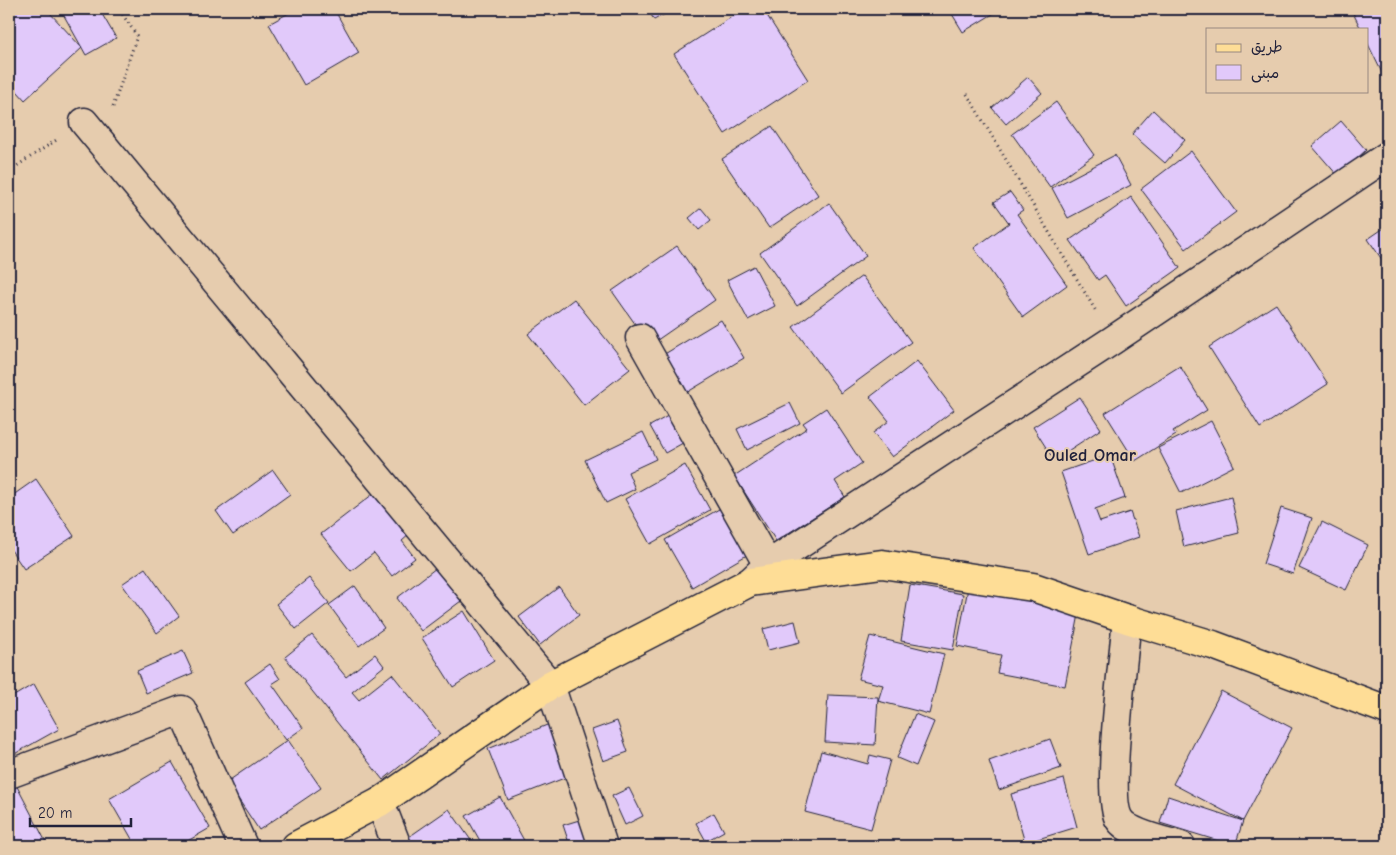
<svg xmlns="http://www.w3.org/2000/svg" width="1396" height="855" font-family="'Comic Neue','Playpen Sans Arabic',sans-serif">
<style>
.building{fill:#e1c9fa;stroke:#22223b}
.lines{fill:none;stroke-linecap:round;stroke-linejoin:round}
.minor-casing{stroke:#22223b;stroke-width:31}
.major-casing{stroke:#22223b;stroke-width:31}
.path{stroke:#22223b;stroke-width:3;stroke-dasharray:1 4;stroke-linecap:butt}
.minor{stroke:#e6ccae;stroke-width:28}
.major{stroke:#fedd96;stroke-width:28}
.labels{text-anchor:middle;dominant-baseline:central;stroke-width:4;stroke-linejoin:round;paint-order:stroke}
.quarter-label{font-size:18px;font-weight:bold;fill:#22223b;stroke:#e6ccae}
</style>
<rect width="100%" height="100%" fill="#e6ccae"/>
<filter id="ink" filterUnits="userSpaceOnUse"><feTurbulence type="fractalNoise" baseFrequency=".02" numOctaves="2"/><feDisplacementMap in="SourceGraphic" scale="10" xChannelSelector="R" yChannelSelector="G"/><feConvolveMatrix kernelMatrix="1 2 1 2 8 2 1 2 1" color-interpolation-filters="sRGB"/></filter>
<g filter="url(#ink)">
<g class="building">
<polygon points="15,9 54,9 50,13 82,48 25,100 9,82 9,14"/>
<polygon points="68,9 99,9 116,38 86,55 62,12"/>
<polygon points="296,9 334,9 359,53 304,85 269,24"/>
<polygon points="648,9 674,9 654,20"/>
<polygon points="744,9 763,9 808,80 725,134 674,54"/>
<polygon points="949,9 1001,9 963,32"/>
<polygon points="1351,9 1387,9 1387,83 1367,42 1367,29 1361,29"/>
<polygon points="1028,77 1042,93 1006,124 992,108"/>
<polygon points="1056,102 1094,155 1050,187 1012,134"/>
<polygon points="1153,110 1185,140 1165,163 1132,134"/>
<polygon points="1341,121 1366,150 1338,176 1312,146"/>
<polygon points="772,126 818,195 769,228 722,159"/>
<polygon points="1191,151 1236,212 1186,249 1141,189"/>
<polygon points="1115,155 1131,185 1068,218 1052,188"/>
<polygon points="1010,192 1023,210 1017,214 1067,285 1023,317 974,248 1009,223 994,202"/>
<polygon points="1131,197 1180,268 1126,306 1105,275 1098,280 1070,240"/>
<polygon points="829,203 866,256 797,306 760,253"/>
<polygon points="701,208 711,220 699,230 689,218"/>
<polygon points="1387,226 1387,267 1368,239"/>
<polygon points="677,246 715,300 650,345 612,291"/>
<polygon points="754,266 775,306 748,320 727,280"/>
<polygon points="862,276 911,342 841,393 793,327"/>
<polygon points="574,299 630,369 584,405 528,334"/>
<polygon points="1276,304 1328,384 1260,428 1209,347"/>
<polygon points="721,320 744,358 681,396 658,358"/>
<polygon points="917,361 954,410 892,457 873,433 889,421 870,397"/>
<polygon points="1180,366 1207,410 1173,431 1176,435 1135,461 1105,413"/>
<polygon points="1080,397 1101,429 1054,460 1033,427"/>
<polygon points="790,403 800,423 747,450 737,429"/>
<polygon points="826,408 862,463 835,481 845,497 776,541 734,476 807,428 803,423"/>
<polygon points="675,412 690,439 665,453 650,426"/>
<polygon points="1211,421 1234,466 1181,493 1158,448"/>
<polygon points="643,432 656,459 628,472 635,489 606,503 585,460"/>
<polygon points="1110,455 1125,498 1095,509 1100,522 1130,512 1139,537 1089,554 1061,472"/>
<polygon points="685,465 710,510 650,544 625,499"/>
<polygon points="273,470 290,494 233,535 216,511"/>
<polygon points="36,479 74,536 24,569 9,547 9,498"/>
<polygon points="377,491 410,534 402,541 415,558 392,576 374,553 351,571 321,534"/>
<polygon points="1231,497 1239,533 1184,547 1176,511"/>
<polygon points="726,505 752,552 692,587 665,540"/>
<polygon points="1281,508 1312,518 1293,574 1263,564"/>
<polygon points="1322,522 1368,545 1346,590 1299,568"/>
<polygon points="145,568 179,616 157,633 122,584"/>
<polygon points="436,568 461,601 421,631 397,598"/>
<polygon points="309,578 329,603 296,629 276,604"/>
<polygon points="910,585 963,594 953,650 901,641"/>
<polygon points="355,586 384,628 359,646 329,605"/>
<polygon points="559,587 579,615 540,645 519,617"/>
<polygon points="968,588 1080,609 1065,686 997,673 1001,655 957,646"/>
<polygon points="464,611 494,660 453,687 422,638"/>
<polygon points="795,621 800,642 768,650 763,629"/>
<polygon points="312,635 346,677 375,654 384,666 352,692 359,700 392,674 440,734 383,780 285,657"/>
<polygon points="870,636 944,654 929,714 878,701 883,685 858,679"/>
<polygon points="183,651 193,673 146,693 137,671"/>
<polygon points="270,664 280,679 272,684 303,728 286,740 245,682"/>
<polygon points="34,684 59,729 9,757 9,699"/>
<polygon points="1221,691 1292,728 1243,821 1173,784"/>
<polygon points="828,695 878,697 875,745 825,742"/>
<polygon points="915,714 934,722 916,766 897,758"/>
<polygon points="617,721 628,752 603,761 592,730"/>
<polygon points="552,723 572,775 508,800 488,749"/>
<polygon points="1050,739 1061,768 999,790 989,761"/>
<polygon points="288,740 321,788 259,830 227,782"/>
<polygon points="821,751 868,764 870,755 890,760 871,829 805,812"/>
<polygon points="172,762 210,828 179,846 136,846 109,799"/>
<polygon points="11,775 48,846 9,846 9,777"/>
<polygon points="1064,779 1077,827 1025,843 1011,794"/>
<polygon points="629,788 643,816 625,825 612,796"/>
<polygon points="1168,796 1243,821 1235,846 1160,823"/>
<polygon points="500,797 527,846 483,846 466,816"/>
<polygon points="449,809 475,846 407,846 403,841"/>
<polygon points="714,813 724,831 706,841 696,823"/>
<polygon points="589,817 598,846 570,846 563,825"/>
</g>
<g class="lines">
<g class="minor-casing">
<g id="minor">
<polyline points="84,122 550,685 603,846"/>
<polyline points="640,338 768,565"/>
<polyline points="750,582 768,565 1113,340 1387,156"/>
<path d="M 1127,619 C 1124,654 1105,796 1119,819 C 1128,834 1165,841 1181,846"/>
<polyline points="9,774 182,710 243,846"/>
<polyline points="380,802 397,846"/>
</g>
</g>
<g class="major-casing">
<polyline id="major" points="296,846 380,802 550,685 750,582 882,564 1033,587 1127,619 1213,645 1387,710"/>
</g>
<g class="path">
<polyline points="967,94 1097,313"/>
<polyline points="113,107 137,36 119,9"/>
<polyline points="9,171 58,139"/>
</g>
<use href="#minor" class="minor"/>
<use href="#major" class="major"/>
</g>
</g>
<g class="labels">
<g class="quarter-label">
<text x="1090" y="455">Ouled Omar</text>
</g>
</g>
<rect width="1396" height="855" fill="none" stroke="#e6ccae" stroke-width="30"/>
<rect x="15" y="15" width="1366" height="825" fill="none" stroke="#22223b" stroke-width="2" filter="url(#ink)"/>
<rect x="1206" y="28" width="162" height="65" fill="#e6ccae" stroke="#988880"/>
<rect x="1216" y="44" width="25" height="8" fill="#fedd96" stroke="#988880"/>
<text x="1251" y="52" font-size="15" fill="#22223b">طريق</text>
<rect x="1216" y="65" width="25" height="15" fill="#e1c9fa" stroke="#988880"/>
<text x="1251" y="78" font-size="15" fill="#22223b">مبنى</text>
<path d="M30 818v8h101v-8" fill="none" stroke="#22223b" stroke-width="2.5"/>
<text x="38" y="818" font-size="15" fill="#22223b" stroke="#e6ccae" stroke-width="4" paint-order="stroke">20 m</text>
</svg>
